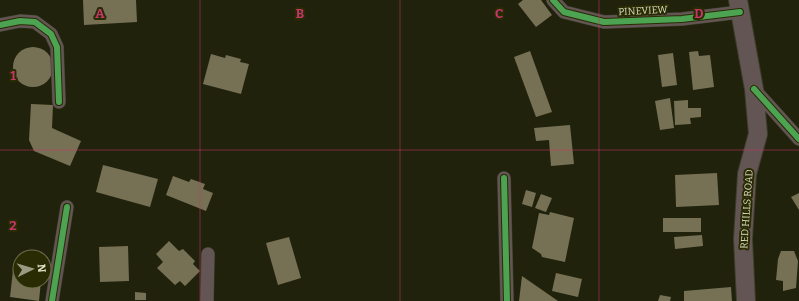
<svg xmlns="http://www.w3.org/2000/svg" width="799" height="301" font-family="Bitter,serif">
<style>
.building{fill:#767155}
.lines{fill:none;stroke-linecap:round;stroke-linejoin:round}
.street-casing{stroke:#3d3e2b;stroke-width:14}
.secondary-casing{stroke:#3d3e2b;stroke-width:20}
.street{stroke:#625554;stroke-width:13}
.secondary{stroke:#635553;stroke-width:18}
.cycleway-casing{stroke:#292b03;stroke-width:8}
.cycleway{stroke:#4ca352;stroke-width:6}
.grid{fill:none;stroke:#c6366a;stroke-width:1;stroke-opacity:0.55}
.labels{text-anchor:middle;dominant-baseline:central;stroke-width:4;stroke-linejoin:round;paint-order:stroke}
.street-label{font-size:10px;fill:#daddc2;stroke:#292b03}
.grid-label{font-size:13px;text-anchor:middle;font-weight:bold;fill:#c6366a;stroke:#292b03;stroke-width:4;stroke-linejoin:round;paint-order:stroke}
</style>
<rect width="100%" height="100%" fill="#21220c"/>
<g class="building">
<polygon points="83,0 136,0 137,22 84,25"/>
<polygon points="523,0 541,0 552,15 536,27 518,4"/>
<circle cx="33" cy="67" r="20"/>
<polygon points="530,51 552,112 536,117 514,57"/>
<polygon points="698,51 699,56 710,55 714,87 693,90 689,52"/>
<polygon points="673,53 677,85 662,87 658,55"/>
<polygon points="211,54 225,58 226,55 241,59 240,62 249,64 241,94 203,84"/>
<polygon points="670,98 674,128 660,130 655,101"/>
<polygon points="688,100 688,108 701,108 701,117 690,118 691,124 675,125 674,101"/>
<polygon points="31,104 53,105 52,128 81,141 70,166 34,151 29,140"/>
<polygon points="570,125 574,164 551,166 549,140 536,141 534,128"/>
<polygon points="103,165 158,179 150,207 96,192"/>
<polygon points="717,173 719,205 676,207 675,175"/>
<polygon points="173,176 189,182 191,179 205,184 203,189 213,193 206,211 166,195"/>
<polygon points="526,190 536,193 532,207 522,204"/>
<polygon points="799,193 799,210 791,197"/>
<polygon points="541,194 552,198 546,212 535,208"/>
<polygon points="550,212 574,218 565,262 542,257 541,254 532,248 539,213 549,215"/>
<rect x="663" y="218" width="38" height="14"/>
<polygon points="702,235 703,246 675,249 674,237"/>
<polygon points="289,237 301,278 278,285 266,243"/>
<polygon points="169,241 179,251 183,249 195,261 193,264 200,271 185,286 180,281 175,285 157,268 163,262 156,254"/>
<polygon points="128,246 129,281 100,282 99,247"/>
<polygon points="781,251 794,251 798,261 796,288 783,291 783,281 776,280 778,259"/>
<polygon points="13,270 20,271 20,281 41,281 39,301 10,297"/>
<polygon points="556,273 582,279 578,297 552,291"/>
<polygon points="522,276 558,301 519,301"/>
<polygon points="731,287 732,301 684,301 684,291"/>
<polygon points="135,292 146,293 146,300 135,300"/>
<polygon points="660,295 671,297 670,301 658,301"/>
</g>
<g class="lines">
<g class="street-casing">
<g id="street">
<polyline points="553,0 564,12 604,22 682,19 740,12"/>
<polyline points="0,25 20,21 35,22 51,34 57,47 59,102"/>
<polyline points="754,89 799,139"/>
<polyline points="504,178 507,301"/>
<polyline points="52,301 67,207"/>
<polyline points="207,301 208,254"/>
</g>
</g>
<g class="secondary-casing">
<polyline id="secondary" points="738,0 754,89 758,134 747,174 743,239 746,301"/>
</g>
<use href="#street" class="street"/>
<use href="#secondary" class="secondary"/>
<g class="cycleway-casing">
<g id="cycleway">
<polyline points="553,0 564,12 604,22 682,19 740,12"/>
<polyline points="0,25 20,21 35,22 51,34 57,47 59,102"/>
<polyline points="754,89 799,139"/>
<polyline points="504,178 507,301"/>
<polyline points="52,301 67,207"/>
</g>
</g>
<use href="#cycleway" class="cycleway"/>
</g>
<path class="grid" d="M 200,0 L 200,301M 400,0 L 400,301M 599,0 L 599,301M 0,150 L 799,150"/>
<g class="labels">
<g class="street-label">
<text transform="translate(643 11) rotate(-3)">PINEVIEW</text>
<text transform="translate(747 209) rotate(-86)">RED HILLS ROAD</text>
</g>
</g>
<g class="grid-label">
<text x="100" y="18">A</text>
<text x="300" y="18">B</text>
<text x="499" y="18">C</text>
<text x="699" y="18">D</text>
<text x="13" y="80">1</text>
<text x="13" y="230">2</text>
</g>
<g transform="translate(32 269) rotate(85)"><circle r="19" fill="#292b03" stroke="#70724f"/>
<path d="M0-3L7 15L0 10L-7 15Z" fill="#999c82"/>
<text y="-6" font-size="11" font-weight="bold" text-anchor="middle" fill="#daddc2">N</text>
</g>
</svg>
